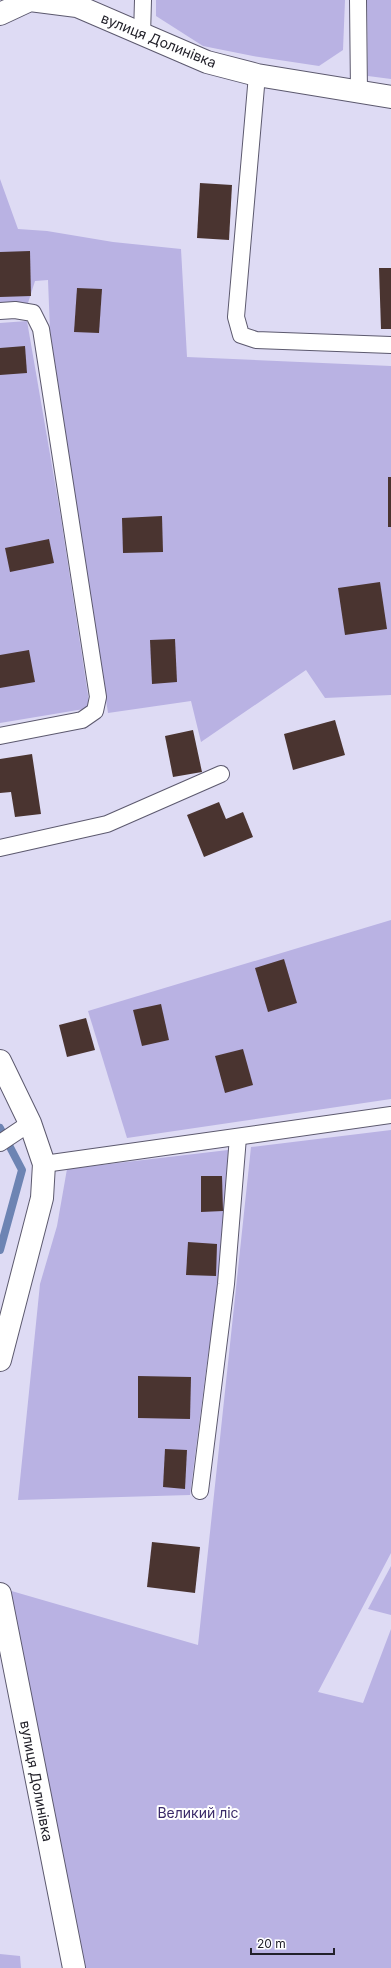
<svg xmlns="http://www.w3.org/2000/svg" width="391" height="1968" font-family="Inter,sans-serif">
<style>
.green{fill:#b9b2e3}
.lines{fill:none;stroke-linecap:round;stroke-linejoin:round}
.stream{stroke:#6d84b3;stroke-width:8}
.building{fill:#4a3430}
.lane-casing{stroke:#5c596e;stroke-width:18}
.street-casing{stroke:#5c596e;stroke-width:24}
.secondary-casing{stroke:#5c596e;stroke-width:24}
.lane{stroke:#fff;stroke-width:16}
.street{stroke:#fff;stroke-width:22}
.secondary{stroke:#fff;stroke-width:22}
.labels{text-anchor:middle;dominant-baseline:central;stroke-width:4;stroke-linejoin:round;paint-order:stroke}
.street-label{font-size:14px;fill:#22212a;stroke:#fff}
.park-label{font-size:14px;fill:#3a2a69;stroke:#fff}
</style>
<rect width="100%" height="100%" fill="#dedbf4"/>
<g class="green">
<polygon points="156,0 345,0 343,50 319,66 253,56 203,46 156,16"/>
<polygon points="367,0 391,0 391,79 368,76"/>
<polygon points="0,179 18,229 47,231 113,242 181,249 187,357 391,366 391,695 325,698 306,670 201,742 191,701 108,713 50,331 48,280 35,281 28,303 0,305"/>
<polygon points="27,321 60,512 90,708 0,723 0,323"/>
<polygon points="391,920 391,1099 127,1138 88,1011"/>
<polygon points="391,1130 391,1553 318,1692 363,1703 391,1629 391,1968 63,1968 8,1590 198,1645 251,1147"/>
<polygon points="228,1150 226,1212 220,1282 208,1355 190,1495 18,1500 40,1284 57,1226 67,1169"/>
<polygon points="391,1566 391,1615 368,1609"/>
<polygon points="0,1954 20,1956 21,1968 0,1968"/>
</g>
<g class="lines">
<polyline class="stream" points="0,1128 22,1170 0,1250"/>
</g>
<g class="building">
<polygon points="200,183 232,185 229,240 197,238"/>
<polygon points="30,251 31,296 0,297 0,252"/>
<polygon points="379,268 391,268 391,329 381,329"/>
<polygon points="77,288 102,289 99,333 74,332"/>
<polygon points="25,346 27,373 0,375 0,348"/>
<rect x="388" y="477" width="3" height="50"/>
<polygon points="162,516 163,552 123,553 122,518"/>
<polygon points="49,539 54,563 10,572 5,548"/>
<polygon points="380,582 387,629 345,635 338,588"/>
<polygon points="175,639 177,682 152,684 150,640"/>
<polygon points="29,650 35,682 0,688 0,655"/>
<polygon points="335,720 345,755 293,770 284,734"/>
<polygon points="193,730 202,772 173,777 165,736"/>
<polygon points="32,754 41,814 15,817 11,792 0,793 0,759"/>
<polygon points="219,802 226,819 243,812 253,837 204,857 187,815"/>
<polygon points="284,959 297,1003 268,1012 255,968"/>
<polygon points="161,1004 169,1040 142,1046 133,1010"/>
<polygon points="86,1018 95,1050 67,1057 59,1025"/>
<polygon points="243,1049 253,1085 225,1093 215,1056"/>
<polygon points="201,1176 222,1176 223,1211 201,1212"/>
<polygon points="188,1242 217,1244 216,1276 186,1275"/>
<polygon points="138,1376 191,1377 190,1419 138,1418"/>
<polygon points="165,1449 187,1450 185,1489 163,1487"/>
<polygon points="152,1542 200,1547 195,1593 147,1587"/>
</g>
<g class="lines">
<g class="lane-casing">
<g id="lane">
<polyline points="358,0 359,92"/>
<polyline points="142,35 143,0"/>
<polyline points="257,75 236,317 241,335 256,340 391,345"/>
<polyline points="0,311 15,310 33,313 41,329 98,697 95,711 82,720 0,736"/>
<polyline points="0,848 107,824 221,774"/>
<polyline points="0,1143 30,1123"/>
<polyline points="44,1164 391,1115"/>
<polyline points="200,1491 226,1284 238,1137"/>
</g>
</g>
<g class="street-casing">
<g id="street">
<polyline points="0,14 30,0 77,6 207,62 257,75 391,97"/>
<polyline points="0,1594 74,1968"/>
</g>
</g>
<g class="secondary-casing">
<polyline id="secondary" points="0,1061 30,1123 44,1164 42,1198 0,1360"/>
</g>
<use href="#lane" class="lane"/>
<use href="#street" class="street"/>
<use href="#secondary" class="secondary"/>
</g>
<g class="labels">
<g class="street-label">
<text transform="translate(159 40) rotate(22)">вулиця Долинівка</text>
<text transform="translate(37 1781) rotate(79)">вулиця Долинівка</text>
</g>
<g class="park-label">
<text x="198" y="1812">Великий ліс</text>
</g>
</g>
<path d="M251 1948v6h83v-6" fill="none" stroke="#22212a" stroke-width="2"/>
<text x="257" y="1948" font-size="12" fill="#22212a" stroke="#ffffff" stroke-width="3" paint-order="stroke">20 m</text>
</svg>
